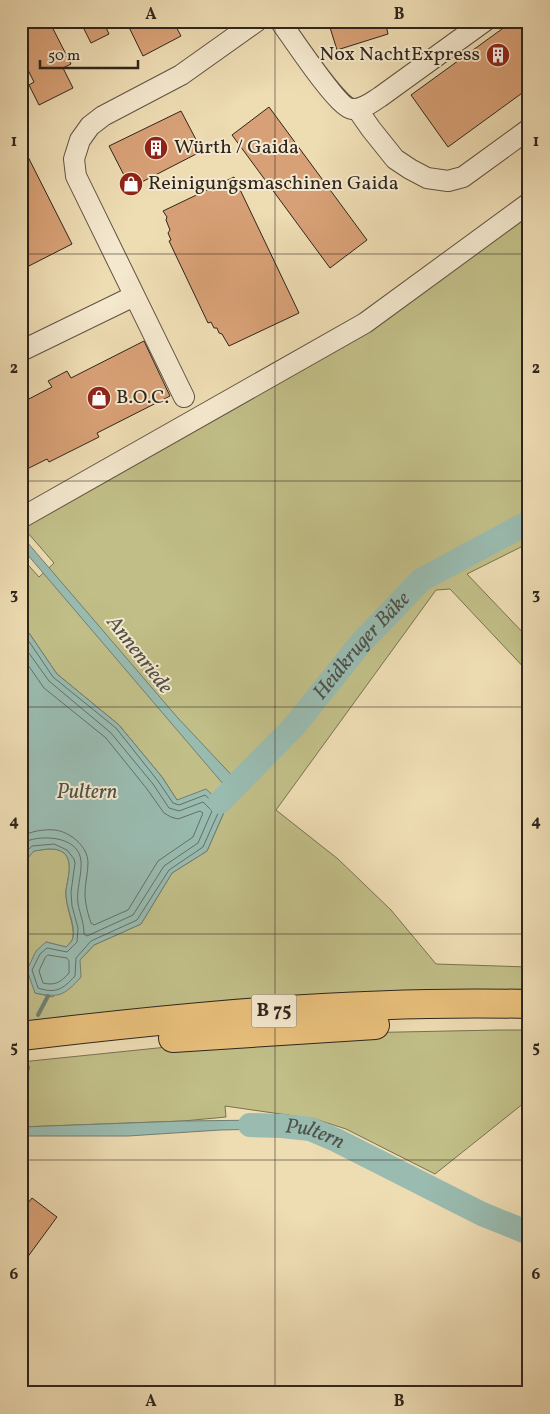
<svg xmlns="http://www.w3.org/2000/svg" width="550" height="1414" font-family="Vollkorn,serif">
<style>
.green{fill:#c1be87;stroke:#787252}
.water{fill:#99bbb0;stroke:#6f7f75}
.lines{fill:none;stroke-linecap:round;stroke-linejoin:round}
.shore{stroke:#647066;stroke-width:1}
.stream{stroke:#6f7f75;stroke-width:4}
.river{stroke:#99bbb0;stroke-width:24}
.building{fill:#d8a076;stroke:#2f251d}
.minor-casing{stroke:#5f5342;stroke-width:22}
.highway-casing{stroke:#2f251d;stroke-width:30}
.minor{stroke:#f4e8ce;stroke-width:20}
.highway{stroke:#e7be7a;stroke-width:28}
.grid{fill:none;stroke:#2f251d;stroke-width:1;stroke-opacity:0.55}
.labels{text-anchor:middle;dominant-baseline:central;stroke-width:4;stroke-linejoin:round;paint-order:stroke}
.shield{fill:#f4e8ce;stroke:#6a6052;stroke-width:1}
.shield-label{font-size:19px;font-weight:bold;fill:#2f251d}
.poi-label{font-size:20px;fill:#2f251d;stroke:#f4e8ce;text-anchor:start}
.water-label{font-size:21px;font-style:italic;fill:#4f5249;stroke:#f4e8ce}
.neatline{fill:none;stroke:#2f251d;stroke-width:2}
.grid-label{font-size:16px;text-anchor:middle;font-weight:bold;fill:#2f251d}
</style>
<rect width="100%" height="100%" fill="#eedcb3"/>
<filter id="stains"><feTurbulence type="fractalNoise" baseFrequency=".004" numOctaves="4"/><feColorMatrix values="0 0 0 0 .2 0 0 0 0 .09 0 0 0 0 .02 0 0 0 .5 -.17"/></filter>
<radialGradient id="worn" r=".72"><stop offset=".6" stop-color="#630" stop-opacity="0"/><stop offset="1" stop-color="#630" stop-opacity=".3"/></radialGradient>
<g class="green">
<path d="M 529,205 L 529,520 L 441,567 L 444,571 L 529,524 L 529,543 L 467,574 L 529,639 L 529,673 L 450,589 L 436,590 L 276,810 L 338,859 L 391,910 L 436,964 L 529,967 L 529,993 L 21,1025 L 21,857 L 26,860 L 33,851 C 43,850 55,846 64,853 C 74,862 67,880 66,891 C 65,907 75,924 73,938 C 72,941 69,944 66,947 L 46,942 L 35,993 L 53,997 L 80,960 L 94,945 L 141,924 L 172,873 L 207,851 L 225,810 L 177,800 L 162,777 L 119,725 L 57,674 L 29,633 L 21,629 L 21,557 L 39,577 L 54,563 L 21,525 L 355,331 Z"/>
<polygon points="499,1030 529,1030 529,1099 435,1174 346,1129 315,1119 225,1106 226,1117 183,1121 21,1127 21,1062 177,1046 350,1033"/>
</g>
<g class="water">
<polygon points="21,535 177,717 239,783 230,792 21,547"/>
<path d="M 21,629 L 29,633 L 57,674 L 119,725 L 162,777 L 177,800 L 206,789 L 220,802 L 225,810 L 207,851 L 172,873 L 141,924 L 94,945 L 80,960 L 81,977 C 64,996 59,998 35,993 L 27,970 L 36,951 L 46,942 L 66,947 C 69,944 72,942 73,938 C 76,924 65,907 66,891 C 67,880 74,862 64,853 C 55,846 43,850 34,851 L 26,860 L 21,857 Z"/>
<polygon points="265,1120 282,1126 267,1129 220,1130 128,1136 21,1136 21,1127 183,1121"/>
</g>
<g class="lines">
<g class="shore">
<path d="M 21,635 L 26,637 L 53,677 L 116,728 L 158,781 L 173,803 L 179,805 L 205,795 L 216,805 L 219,811 L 203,847 L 169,870 L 137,920 L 91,941 L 76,958 L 75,976 C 63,989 56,994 38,988 L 32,970 L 40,954 L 47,948 L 67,952 L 77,942 L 78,928 L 72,906 L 71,892 L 75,863 L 74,859 L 67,850 L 54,844 L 32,846 L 25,853 L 21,853"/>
<path d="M 21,642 L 49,681 L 111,733 L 153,784 L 169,808 L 179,811 L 203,802 L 212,811 L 198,843 L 164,866 L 133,915 L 87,936 L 84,934 C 84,923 80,914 78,904 C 76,889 82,876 81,861 C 79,838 48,835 30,840 C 27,841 24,845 21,847"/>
<path d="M 21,655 L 44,688 L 106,738 L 147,789 L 164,813 L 171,817 L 178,819 L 200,811 L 203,813 L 193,837 L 158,861 L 128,910 L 94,925 L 91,923 C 88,914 85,904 85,893 C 85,883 88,873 88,863 C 88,846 70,832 55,830 C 45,829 30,831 21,837"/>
<path d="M 48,955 L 67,958 L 69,961 L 69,973 C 61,982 55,986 43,983 L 39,971 L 45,958 Z"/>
</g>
<g class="stream">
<polyline points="38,1015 48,996"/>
<polyline points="21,1098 28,1067"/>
</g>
<g class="river">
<path id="s1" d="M 220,802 L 296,724 L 360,644 L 421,580 L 529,522"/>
<path id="s2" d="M 250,1125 L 282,1126 L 310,1129 L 336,1140 L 482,1214 L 529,1233"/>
</g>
</g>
<g class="building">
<polygon points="21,21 49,21 71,64 63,68 73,88 39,105 29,85 34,82 21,56"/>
<polygon points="80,21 103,21 109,34 91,43"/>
<polygon points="126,21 173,21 181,36 143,56"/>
<polygon points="328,21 385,21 388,34 337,50"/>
<polygon points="513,21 529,21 529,88 448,147 411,95"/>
<polygon points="269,107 367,240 330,268 232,135"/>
<polygon points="181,111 202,151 134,186 128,183 109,146"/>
<polygon points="21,143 72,244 21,270"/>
<polygon points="234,177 299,313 229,346 222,334 219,333 217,328 214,328 211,322 208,323 169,241 171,240 168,233 170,230 166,220 167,217 163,211"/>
<polygon points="144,341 170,396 97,433 99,437 49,462 47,459 21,472 21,403 52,387 48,381 67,371 71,378"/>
<polygon points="32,1198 57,1217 21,1266 21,1212"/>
</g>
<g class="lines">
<g class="minor-casing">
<g id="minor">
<path d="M 280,21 C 291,36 338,108 352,109 C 363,110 372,102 380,97 L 485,21"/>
<polyline points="357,109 371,129 395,159 410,169 427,178 448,181 463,177 529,129"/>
<polyline points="21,351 134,296"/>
<polyline points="184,397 76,176 74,159 80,140 90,126 103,116 181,75 257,21"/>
<polyline points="21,518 365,323 529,203"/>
</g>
</g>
<g class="highway-casing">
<g id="highway">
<path d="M 21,1036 C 189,1016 359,1000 529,1004"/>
<polyline points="173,1038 375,1025"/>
</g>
</g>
<use href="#minor" class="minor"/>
<use href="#highway" class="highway"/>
</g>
<path class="grid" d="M 275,21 L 275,1393M 21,254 L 529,254M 21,481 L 529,481M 21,707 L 529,707M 21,934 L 529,934M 21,1160 L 529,1160"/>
<defs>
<g id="building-disc" transform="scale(1.25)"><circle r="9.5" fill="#8f2418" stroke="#f4e8ce"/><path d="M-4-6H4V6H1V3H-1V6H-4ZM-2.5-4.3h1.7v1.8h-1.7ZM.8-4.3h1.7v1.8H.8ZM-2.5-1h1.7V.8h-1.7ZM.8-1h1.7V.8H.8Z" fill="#fff"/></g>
<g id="shop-disc" transform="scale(1.25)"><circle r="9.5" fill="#8f2418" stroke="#f4e8ce"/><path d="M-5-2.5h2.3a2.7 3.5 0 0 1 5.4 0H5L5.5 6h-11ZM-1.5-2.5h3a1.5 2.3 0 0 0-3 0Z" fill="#fff"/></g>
</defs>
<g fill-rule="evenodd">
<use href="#building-disc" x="498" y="55"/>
<use href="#building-disc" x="156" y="148"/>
<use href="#shop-disc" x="131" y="184"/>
<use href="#shop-disc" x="99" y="398"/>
</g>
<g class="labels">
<rect class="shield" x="251.5" y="994.5" width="45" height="33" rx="4"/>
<g class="shield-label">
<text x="274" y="1011">B 75</text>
</g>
<g class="poi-label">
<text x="480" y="55" text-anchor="end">Nox NachtExpress</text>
<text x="174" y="148">Würth / Gaida</text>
<text x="148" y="184">Reinigungsmaschinen Gaida</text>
<text x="116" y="398">B.O.C.</text>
</g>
<g class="water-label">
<text stroke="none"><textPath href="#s1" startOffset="211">Heidkruger Bäke</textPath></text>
<text transform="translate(139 655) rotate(52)">Annenriede</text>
<text x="87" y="792">Pultern</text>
<text stroke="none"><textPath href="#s2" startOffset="66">Pultern</textPath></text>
</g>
</g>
<rect width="550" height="1414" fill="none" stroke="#eedcb3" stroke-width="55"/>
<path d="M40 60v8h98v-8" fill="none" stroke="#2f251d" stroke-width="2.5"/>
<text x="48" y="60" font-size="15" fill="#2f251d" stroke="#f4e8ce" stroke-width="4" paint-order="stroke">50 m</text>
<rect x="28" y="28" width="494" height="1358" class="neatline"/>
<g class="grid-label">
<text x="151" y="19">A</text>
<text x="399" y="19">B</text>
<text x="14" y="146">1</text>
<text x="536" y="146">1</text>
<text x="14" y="373">2</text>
<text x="536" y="373">2</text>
<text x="14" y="599">3</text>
<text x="536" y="599">3</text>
<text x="14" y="826">4</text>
<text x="536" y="826">4</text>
<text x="14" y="1052">5</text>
<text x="536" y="1052">5</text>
<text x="14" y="1279">6</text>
<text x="536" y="1279">6</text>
<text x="151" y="1406">A</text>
<text x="399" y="1406">B</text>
</g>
<rect width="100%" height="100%" filter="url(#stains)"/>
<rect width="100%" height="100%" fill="url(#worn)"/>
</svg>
